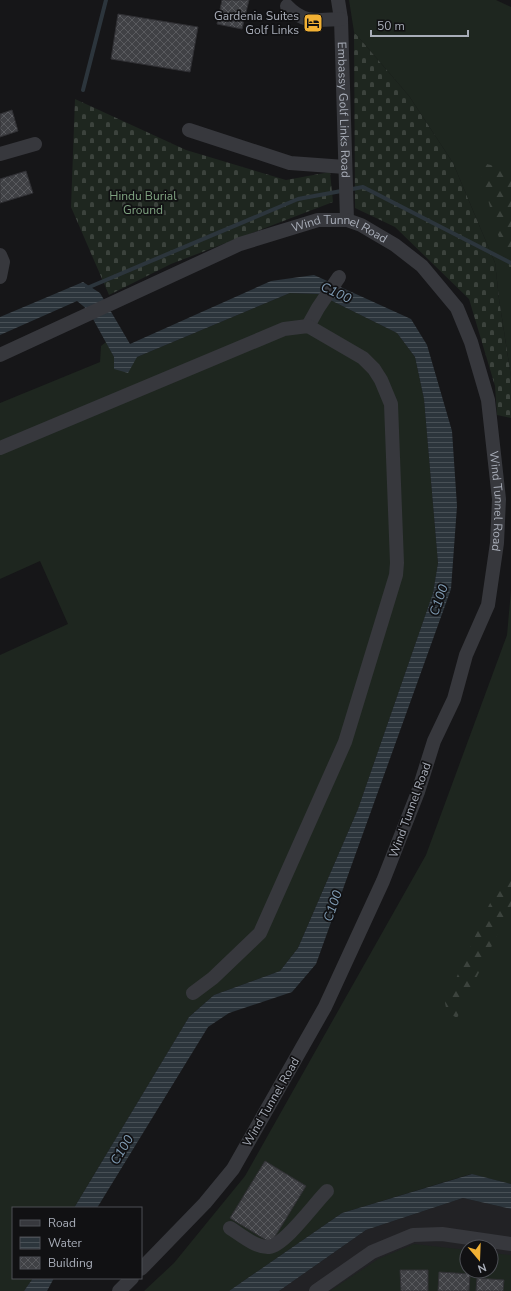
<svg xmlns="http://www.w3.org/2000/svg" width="511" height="1291" font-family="'Nunito Sans',sans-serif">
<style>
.built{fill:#222225;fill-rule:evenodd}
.grass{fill:#1e261f}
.forest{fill:url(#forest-firs)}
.cemetery{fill:url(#cemetery-stones)}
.water{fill:url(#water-rules)}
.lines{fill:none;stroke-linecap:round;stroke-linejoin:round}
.stream{stroke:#2c353c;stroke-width:4}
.building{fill:url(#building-cross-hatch);stroke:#303034}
.minor{stroke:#37383d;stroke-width:14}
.labels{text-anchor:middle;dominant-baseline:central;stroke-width:3.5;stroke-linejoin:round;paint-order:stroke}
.poi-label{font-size:12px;fill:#a8adb8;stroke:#111113;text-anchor:end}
.street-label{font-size:12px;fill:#a8adb8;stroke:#111113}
.park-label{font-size:12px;fill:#7fa381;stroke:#111113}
.water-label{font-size:13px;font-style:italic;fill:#7f9bb3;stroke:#111113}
</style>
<defs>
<pattern id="forest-firs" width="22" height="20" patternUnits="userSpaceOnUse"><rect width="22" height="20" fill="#1e261f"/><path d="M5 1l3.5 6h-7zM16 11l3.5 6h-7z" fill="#3c433d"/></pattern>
<pattern id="cemetery-stones" width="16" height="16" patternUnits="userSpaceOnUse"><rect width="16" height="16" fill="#1e261f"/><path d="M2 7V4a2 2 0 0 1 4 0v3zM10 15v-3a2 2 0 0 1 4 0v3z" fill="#3c433d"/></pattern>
<pattern id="water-rules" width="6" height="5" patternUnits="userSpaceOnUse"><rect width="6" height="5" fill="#2c353c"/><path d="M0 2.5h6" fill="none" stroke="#485056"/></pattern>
<pattern id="building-cross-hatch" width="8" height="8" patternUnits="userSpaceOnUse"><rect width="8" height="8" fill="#404145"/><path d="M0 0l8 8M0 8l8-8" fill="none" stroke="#595a5e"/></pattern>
</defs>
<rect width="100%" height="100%" fill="#161618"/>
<path class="built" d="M 463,1198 L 511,1209 L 511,1291 L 279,1291 L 366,1230 ZM 467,1247 L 491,1247 L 491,1271 L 467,1271 Z"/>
<g class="grass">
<polygon points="349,0 496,0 511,7 511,377 499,299 495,263 453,163 409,96 354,32"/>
<polygon points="290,293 318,294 397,333 415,357 424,399 438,563 433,593 358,809 298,948 280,971 214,995 189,1017 74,1208 13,1208 13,1278 33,1278 24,1291 0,1291 0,655 68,624 40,561 0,579 0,403 100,362 101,346 106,342 114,357 114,369 137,357"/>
<polygon points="511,590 511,1184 471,1174 342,1213 229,1291 144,1291 174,1263 245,1176 426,855 507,635"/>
<polygon points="414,1244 467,1250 467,1271 491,1271 491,1253 511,1255 511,1291 330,1291 378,1259"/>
</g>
<g class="forest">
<polygon points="478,162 495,166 511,173 511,272 495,226"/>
<polygon points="511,874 511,906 457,1018 447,1012 445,1003 489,905 504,880"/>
</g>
<g class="cemetery">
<polygon points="354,32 409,96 453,163 495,263 499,299 511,377 511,418 497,415 495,386 469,299 395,227 355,208"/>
<polygon points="75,99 186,150 286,180 330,172 333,202 171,264 109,295 71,207"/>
</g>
<g class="water">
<polygon points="314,275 411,319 427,345 452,431 457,506 451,589 316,964 292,992 229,1013 208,1027 97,1208 74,1208 189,1017 214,995 280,971 298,948 358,809 433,593 438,563 424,399 415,357 397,333 318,294 290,293 137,357 128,373 114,369 114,357 88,310 77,301 0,335 0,317 83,282 100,293 130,344 271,281"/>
<polygon points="472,1174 511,1184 511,1209 463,1198 366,1230 279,1291 229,1291 342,1213"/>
<polygon points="33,1278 54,1278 47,1291 24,1291"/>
</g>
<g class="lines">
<g class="stream">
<polyline points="83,90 106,0"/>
<polyline points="87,288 298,199 363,187 511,263"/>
</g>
</g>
<g class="building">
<polygon points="222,0 249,0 242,29 217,24"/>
<polygon points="118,14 198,27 190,72 111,59"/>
<polygon points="12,110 18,131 0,137 0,114"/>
<polygon points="26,171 33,193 0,203 0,179"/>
<polygon points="265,1161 306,1186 271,1243 230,1218"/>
<polygon points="400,1270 428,1270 428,1291 401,1291"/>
<polygon points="439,1272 470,1274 469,1291 438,1291"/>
<polygon points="477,1278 504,1280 503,1291 476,1291"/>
</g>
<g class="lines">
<g class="minor">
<path id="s1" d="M 338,0 L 341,19 L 347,220"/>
<path d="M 287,6 C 304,24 317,20 341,19"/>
<polyline points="189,130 290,163 345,167"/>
<polyline points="0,154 35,144"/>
<polyline points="0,255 3,262 0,277"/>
<polyline points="308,326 318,308 339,277"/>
<path id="s2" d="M 0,355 L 240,244 L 318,220 L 347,220 L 361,225 L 395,245 L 422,266 L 457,308 L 471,342 L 488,400 L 499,499 L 497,543 L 488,605 L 466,655 L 454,699 L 434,741 L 418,792 L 383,881 L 325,1007 L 233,1169 L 205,1203 L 141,1269"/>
<polyline points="0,448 284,329 308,326 363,358 374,369 381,380 391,404 397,563 396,575 345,742 260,933 213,978 193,993"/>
<path d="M 230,1228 C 241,1235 256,1248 269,1247 C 285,1245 314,1204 327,1191"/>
<polyline points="119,1291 132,1278"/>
<polyline points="316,1291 372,1252 413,1235 442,1234 511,1244"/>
</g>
</g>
<defs>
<g id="hotel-square" transform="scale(1)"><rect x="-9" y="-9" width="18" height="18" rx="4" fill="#f2b134" stroke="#111113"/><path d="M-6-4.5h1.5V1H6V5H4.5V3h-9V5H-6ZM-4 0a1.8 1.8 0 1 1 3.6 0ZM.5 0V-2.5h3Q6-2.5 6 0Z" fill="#111"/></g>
</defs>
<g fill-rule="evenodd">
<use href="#hotel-square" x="313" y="23"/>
</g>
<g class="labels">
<g class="poi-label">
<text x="299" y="16">Gardenia Suites<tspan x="299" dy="14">Golf Links</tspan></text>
</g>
<g class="street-label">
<text stroke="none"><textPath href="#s1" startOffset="110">Embassy Golf Links Road</textPath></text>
<text stroke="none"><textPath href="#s2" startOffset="369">Wind Tunnel Road</textPath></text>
<text stroke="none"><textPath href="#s2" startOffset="717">Wind Tunnel Road</textPath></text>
<text transform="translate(410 810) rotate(-70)">Wind Tunnel Road</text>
<text transform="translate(271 1102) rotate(-60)">Wind Tunnel Road</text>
</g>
<g class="park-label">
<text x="143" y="196">Hindu Burial<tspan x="143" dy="14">Ground</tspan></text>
</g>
<g class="water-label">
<text transform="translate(336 293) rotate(25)">C100</text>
<text transform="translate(439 600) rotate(-71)">C100</text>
<text transform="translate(333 906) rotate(-71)">C100</text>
<text transform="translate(122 1150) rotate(-59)">C100</text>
</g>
</g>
<rect x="12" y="1207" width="130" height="72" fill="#111113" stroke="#4d4f55"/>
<rect x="20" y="1220" width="20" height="6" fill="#37383d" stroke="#4d4f55"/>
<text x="48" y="1227" font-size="12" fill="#a8adb8">Road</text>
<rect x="20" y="1237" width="20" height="12" fill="url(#water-rules)" stroke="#4d4f55"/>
<text x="48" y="1247" font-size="12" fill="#a8adb8">Water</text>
<rect x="20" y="1257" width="20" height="12" fill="url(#building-cross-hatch)" stroke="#4d4f55"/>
<text x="48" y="1267" font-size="12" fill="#a8adb8">Building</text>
<g transform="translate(479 1259) rotate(161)"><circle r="19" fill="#111113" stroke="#4d4f55"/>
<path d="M0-3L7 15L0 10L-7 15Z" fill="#f2b134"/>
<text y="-6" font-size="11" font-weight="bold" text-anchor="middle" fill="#a8adb8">N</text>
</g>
<path d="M371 30v6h97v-6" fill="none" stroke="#a8adb8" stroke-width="2"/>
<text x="377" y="30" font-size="12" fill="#a8adb8" stroke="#111113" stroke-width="3" paint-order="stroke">50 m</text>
</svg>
